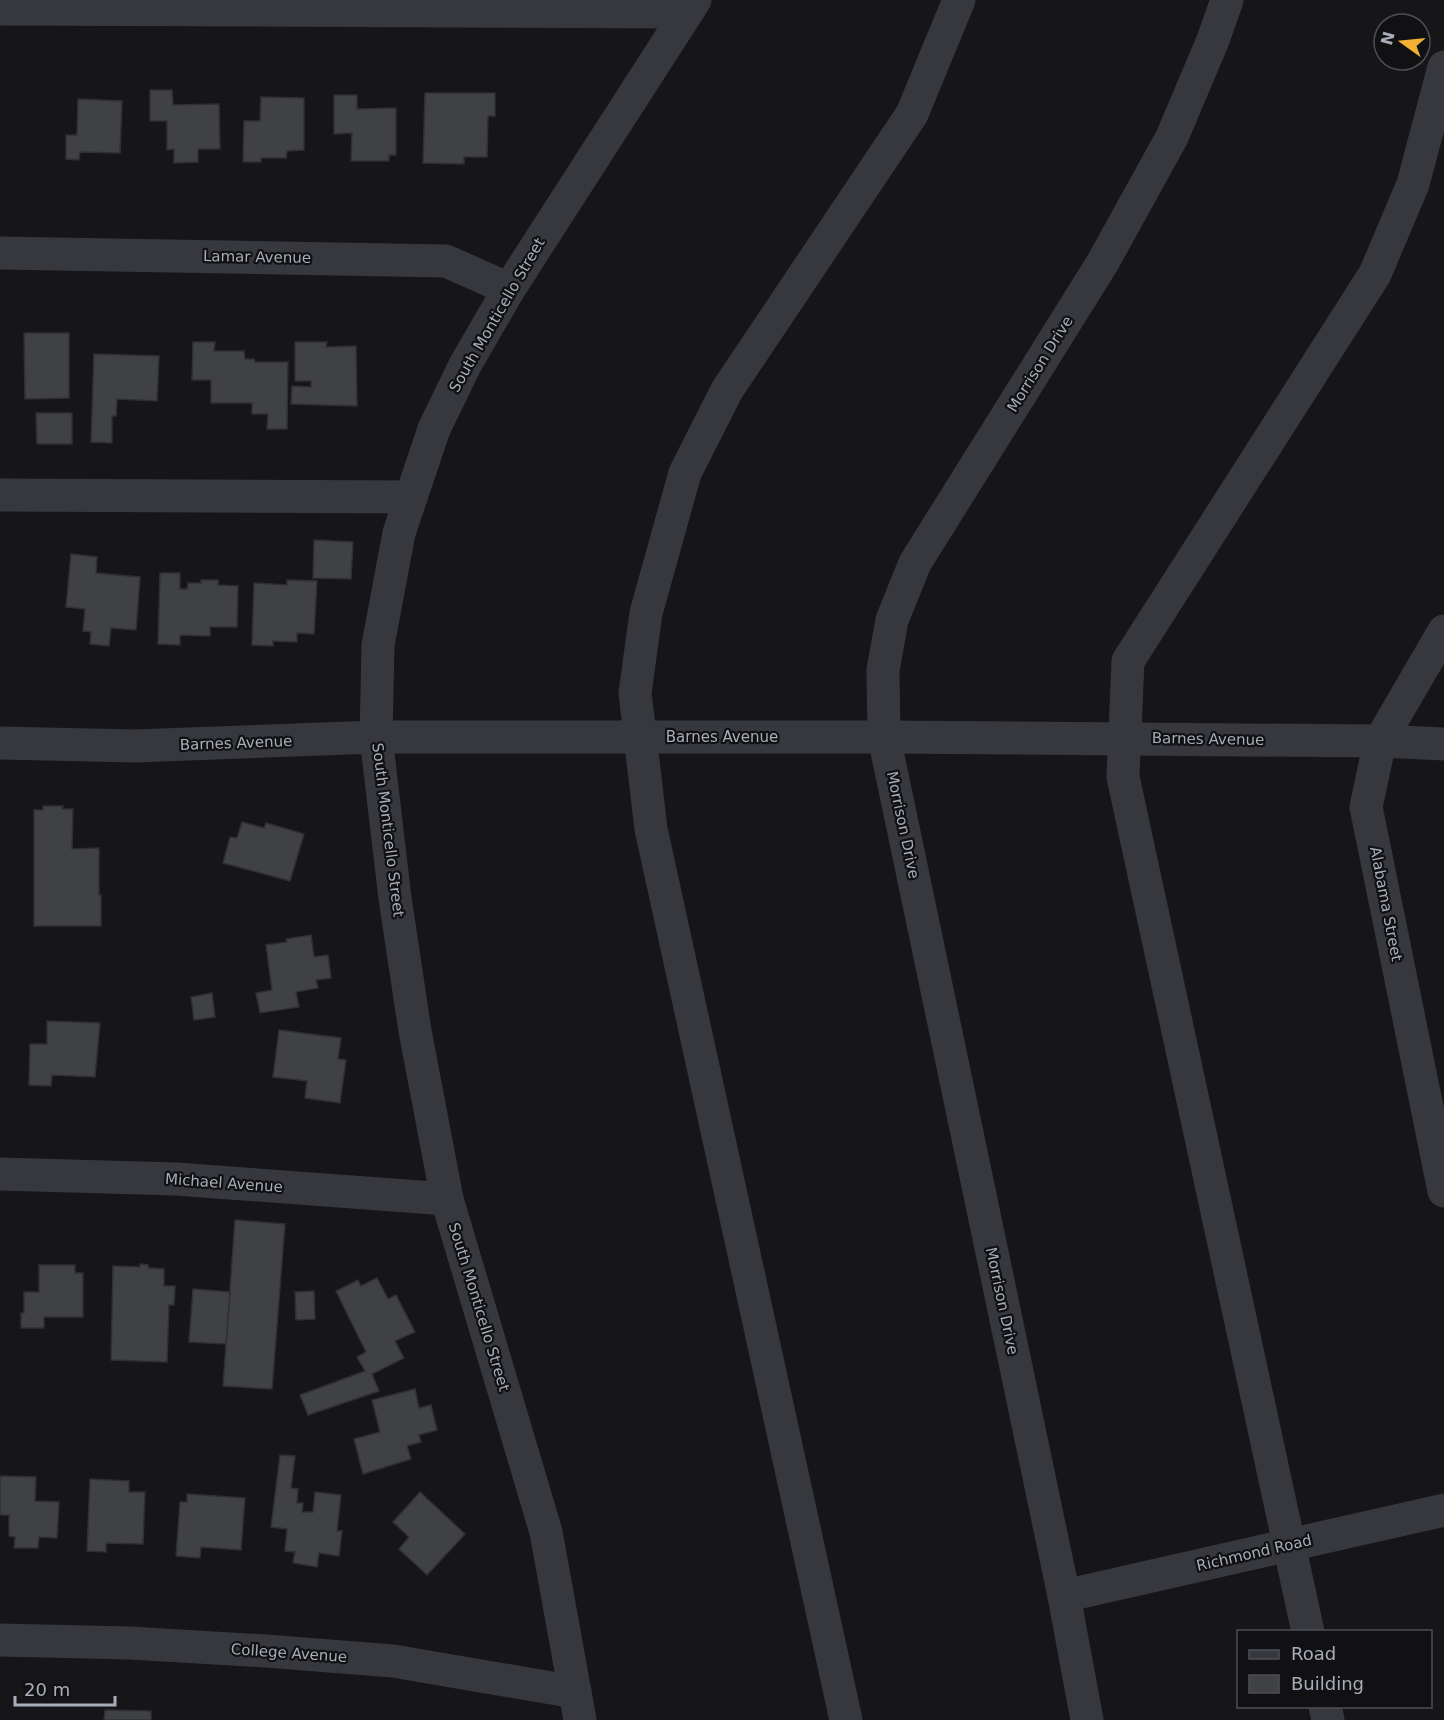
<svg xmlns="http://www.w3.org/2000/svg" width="1444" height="1720" font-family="'DejaVu Sans',sans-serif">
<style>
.building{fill:#404145;stroke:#303034;stroke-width:1.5}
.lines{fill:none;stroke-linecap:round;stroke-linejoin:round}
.minor{stroke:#37383d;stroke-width:33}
.labels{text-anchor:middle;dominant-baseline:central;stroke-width:4.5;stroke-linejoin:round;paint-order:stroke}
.street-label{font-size:15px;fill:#a8adb8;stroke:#111113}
</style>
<rect width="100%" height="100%" fill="#161618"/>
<g class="building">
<polygon points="150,90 172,90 173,105 219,104 220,149 198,149 198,162 174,163 174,149 167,150 167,121 150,121"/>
<polygon points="425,93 495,93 495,116 488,116 487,157 464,157 464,164 423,163"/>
<polygon points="334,95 357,95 357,109 396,108 396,155 389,155 389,161 351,161 352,133 334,134"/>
<polygon points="261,97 304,98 304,150 287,151 286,158 261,158 261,162 243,162 244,121 260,121"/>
<polygon points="78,99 122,101 120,153 80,152 79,160 66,159 66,135 77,135"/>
<polygon points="24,333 69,333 69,398 25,399"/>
<polygon points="193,342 215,342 214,351 244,351 245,359 254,359 255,362 288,362 287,429 267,429 268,414 252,414 252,403 211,403 211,380 192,380"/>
<polygon points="295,342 327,342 326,347 356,346 357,406 291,404 292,386 311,387 311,381 295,381"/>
<polygon points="94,354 159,356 157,401 117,399 116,416 112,416 112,443 91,442"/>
<polygon points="36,413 72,413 72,444 37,444"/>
<polygon points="314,540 353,542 351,579 313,578"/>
<polygon points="71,554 97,557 96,573 140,577 136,630 111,628 109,646 90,644 91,632 83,631 85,609 66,607"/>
<polygon points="160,573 180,573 180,589 187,589 188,583 201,583 201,580 218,580 218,585 238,586 237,627 210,627 210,636 180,635 180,645 158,644"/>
<polygon points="287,580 317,581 314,634 297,633 297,642 273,641 273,646 252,645 254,583 287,585"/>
<polygon points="43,806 63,806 62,809 73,809 72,849 99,848 99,895 101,895 101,926 34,926 34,810 43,810"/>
<polygon points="242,822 264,828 266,823 304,834 290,881 223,863 230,837 237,838"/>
<polygon points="311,935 314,957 328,955 331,978 316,980 318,988 296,992 299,1007 260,1013 256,993 272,990 266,945 287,942 286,939"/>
<polygon points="212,993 215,1017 194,1020 191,997"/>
<polygon points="47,1021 100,1023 95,1077 52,1075 51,1086 29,1085 30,1044 47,1044"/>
<polygon points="279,1030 341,1038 338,1059 346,1060 340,1103 305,1098 307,1081 273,1077"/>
<polygon points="235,1220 285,1224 272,1389 223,1386"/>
<polygon points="140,1264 148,1265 149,1268 164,1269 164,1286 175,1286 174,1305 169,1305 167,1362 111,1360 113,1266 140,1267"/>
<polygon points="39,1265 75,1265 75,1273 83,1273 83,1317 44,1317 44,1328 21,1328 21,1313 24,1313 24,1292 39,1292"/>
<polygon points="377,1278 388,1299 396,1295 415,1332 395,1341 404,1358 372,1374 379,1391 308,1415 300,1395 365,1371 357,1357 366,1352 336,1291 358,1280 361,1286"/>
<polygon points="193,1289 230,1292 226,1344 189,1342"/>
<polygon points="314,1291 315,1319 296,1320 295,1292"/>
<polygon points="415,1389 419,1408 431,1405 437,1430 419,1435 421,1442 407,1446 411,1459 363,1474 354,1439 380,1432 372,1400"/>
<polygon points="280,1455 295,1456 291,1488 298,1489 297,1503 303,1503 302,1512 313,1512 315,1492 341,1495 337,1531 342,1531 339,1556 319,1553 317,1567 293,1563 295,1552 285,1551 287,1529 271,1527"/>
<polygon points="0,1476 36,1477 35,1501 59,1502 57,1538 39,1537 38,1548 14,1548 15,1537 9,1536 9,1515 0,1515"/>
<polygon points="90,1479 129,1481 129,1492 145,1492 143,1544 106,1543 106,1552 87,1551"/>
<polygon points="420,1492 465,1534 427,1575 399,1549 409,1537 393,1522"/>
<polygon points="187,1494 245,1498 241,1550 201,1547 200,1558 176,1556 180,1502 187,1502"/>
<polygon points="105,1710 151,1711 151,1720 104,1720"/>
</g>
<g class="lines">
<g class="minor">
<polyline points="0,9 687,12"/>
<polyline points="0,253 446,261 509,289"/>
<polyline points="0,495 411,497"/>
<polyline points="1444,631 1380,741 1366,807 1444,1191"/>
<polyline points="0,743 135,746 376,737 884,737 1380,741 1444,744"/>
<polyline points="0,1174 176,1179 447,1199"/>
<polyline points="1064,1596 1444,1510"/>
<polyline points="1308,1632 1123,777 1128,661 1375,274 1413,184 1444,67"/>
<polyline points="0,1640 130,1643 266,1651 393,1661 575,1692"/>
<polyline points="1325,1706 1328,1720"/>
<polyline points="580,1720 546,1532 447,1199 415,1031 395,898 376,737 378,645 399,533 434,429 465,365 509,289 695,0"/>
<polyline points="846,1720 651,829 635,693 646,613 685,473 727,390 912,114 959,0"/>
<polyline points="1087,1720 1064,1596 884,737 883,670 892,620 915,563 1103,262 1172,137 1213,40 1227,0"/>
</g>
</g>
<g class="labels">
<g class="street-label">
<text transform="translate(257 257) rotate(1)">Lamar Avenue</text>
<text transform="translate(497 315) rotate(-60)">South Monticello Street</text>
<text transform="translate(1040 364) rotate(-58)">Morrison Drive</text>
<text x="722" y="737">Barnes Avenue</text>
<text transform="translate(1208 739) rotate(1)">Barnes Avenue</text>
<text transform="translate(236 743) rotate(-2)">Barnes Avenue</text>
<text transform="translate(903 825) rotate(78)">Morrison Drive</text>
<text transform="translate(388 830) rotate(83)">South Monticello Street</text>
<text transform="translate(1386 904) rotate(79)">Alabama Street</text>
<text transform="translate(224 1183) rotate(4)">Michael Avenue</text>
<text transform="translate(1002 1301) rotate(78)">Morrison Drive</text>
<text transform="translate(479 1307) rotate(73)">South Monticello Street</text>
<text transform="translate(1254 1553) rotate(-13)">Richmond Road</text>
<text transform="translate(289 1653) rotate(4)">College Avenue</text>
</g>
</g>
<rect x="1237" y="1630" width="195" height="78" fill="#111113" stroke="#4d4f55" stroke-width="1.5"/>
<rect x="1249" y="1650" width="30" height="9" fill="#37383d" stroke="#4d4f55" stroke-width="1.5"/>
<text x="1291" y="1660" font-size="18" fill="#a8adb8">Road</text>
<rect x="1249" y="1675" width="30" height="18" fill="#404145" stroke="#4d4f55" stroke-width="1.5"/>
<text x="1291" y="1690" font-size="18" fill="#a8adb8">Building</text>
<g transform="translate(1402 42) rotate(285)"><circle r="28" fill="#111113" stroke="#4d4f55" stroke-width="1.5"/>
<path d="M0-4.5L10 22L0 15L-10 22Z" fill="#f2b134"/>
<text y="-9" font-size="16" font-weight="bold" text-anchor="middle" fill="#a8adb8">N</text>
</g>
<path d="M15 1696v9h100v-9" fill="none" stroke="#a8adb8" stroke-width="3"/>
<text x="24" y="1696" font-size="18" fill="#a8adb8" stroke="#111113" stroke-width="4.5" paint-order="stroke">20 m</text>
</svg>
